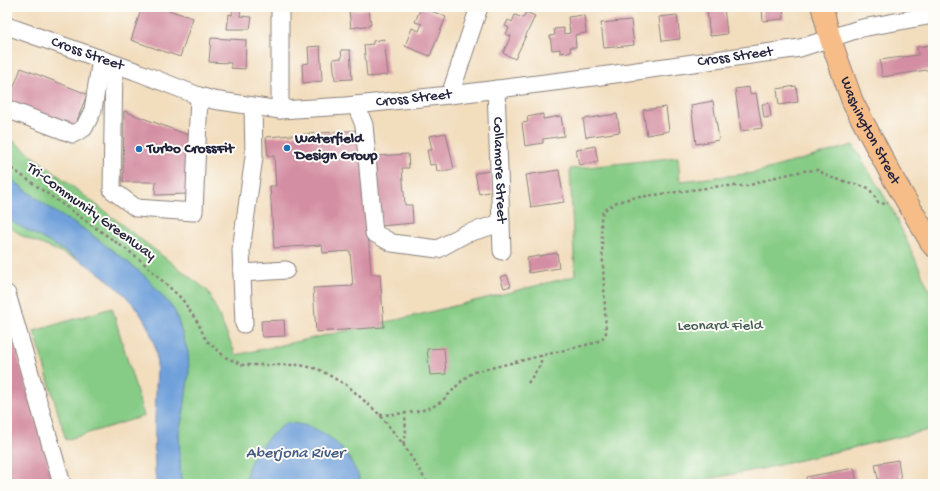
<svg xmlns="http://www.w3.org/2000/svg" width="940" height="491" font-family="'Gochi Hand',sans-serif">
<style>
.green{fill:#87cc86;stroke:#547760}
.water{fill:#70a0da;stroke:#49618a}
.building{fill:#d48ea3}
.lines{fill:none;stroke-linecap:round;stroke-linejoin:round}
.minor-casing{stroke:#8a807c;stroke-width:19}
.major-casing{stroke:#8a807c;stroke-width:23}
.path{stroke:#8a807c;stroke-width:2.5;stroke-dasharray:3 3;stroke-linecap:butt}
.minor{stroke:#fff;stroke-width:17}
.major{stroke:#f7bd88;stroke-width:21}
.poi-dot{fill:#1f6fb2;stroke:#fdfcf7;stroke-width:1.5}
.labels{text-anchor:middle;dominant-baseline:central;stroke-width:4;stroke-linejoin:round;paint-order:stroke}
.street-label{font-size:15px;fill:#22223b;stroke:#fdfcf7}
.poi-label{font-size:15px;font-weight:bold;fill:#22223b;stroke:#fdfcf7;text-anchor:start}
.park-label{font-size:15px;fill:#455e55;stroke:#fdfcf7}
.water-label{font-size:16px;font-style:italic;fill:#455b83;stroke:#fdfcf7}
</style>
<rect width="100%" height="100%" fill="#fdfcf7"/>
<filter id="ink" filterUnits="userSpaceOnUse"><feTurbulence type="fractalNoise" baseFrequency=".025" numOctaves="2"/><feDisplacementMap in="SourceGraphic" scale="8" xChannelSelector="R" yChannelSelector="G"/><feConvolveMatrix kernelMatrix="1 2 1 2 8 2 1 2 1" color-interpolation-filters="sRGB"/></filter>
<filter id="wash" filterUnits="userSpaceOnUse"><feTurbulence type="fractalNoise" baseFrequency=".012" numOctaves="4" result="noise"/><feDisplacementMap in="SourceGraphic" scale="16" xChannelSelector="R" yChannelSelector="G"/><feGaussianBlur stdDeviation="0.9" result="paint"/><feColorMatrix in="noise" values="0 0 0 0 0 0 0 0 0 0 0 0 0 0 0 0 0 1.4 0 .05"/><feComposite in="paint" operator="in"/></filter>
<g filter="url(#wash)">
<rect width="100%" height="100%" fill="#f2ddbd"/>
<g class="green">
<polygon points="7,136 208,291 236,355 418,315 575,276 570,169 678,157 680,181 754,173 853,145 892,209 933,298 933,429 766,468 681,484 172,484 174,339 108,272 24,237 7,225"/>
<polygon points="112,308 144,416 66,440 34,331"/>
</g>
<g class="water">
<path d="M 7,176 L 58,214 L 85,230 L 120,256 L 147,278 L 175,311 L 188,352 L 189,372 L 184,410 L 179,433 L 181,484 L 156,484 C 153,453 155,423 156,393 C 156,380 158,365 156,353 C 145,284 60,250 7,219 Z"/>
<path d="M 286,423 C 326,424 348,449 362,484 L 247,484 C 243,459 268,437 286,423 Z"/>
</g>
<g id="blocks">
<g class="building">
<polygon points="142,7 159,7 193,18 180,57 131,40"/>
<polygon points="233,7 241,7 240,16 252,17 250,29 227,29 229,14 232,15"/>
<polygon points="421,7 446,17 430,56 405,46 412,28 419,31 422,24 415,22"/>
<polygon points="628,7 637,7 637,11 628,12"/>
<polygon points="762,7 783,7 784,19 763,21"/>
<polygon points="724,8 727,34 710,36 707,10"/>
<polygon points="369,9 371,25 351,28 349,11"/>
<polygon points="526,12 535,16 515,59 503,53 511,36 506,34 509,28 505,26 508,20 512,22 515,15 523,18"/>
<polygon points="584,15 586,33 575,35 576,47 570,47 571,52 560,53 560,49 552,50 550,36 555,35 554,29 564,28 564,34 570,33 568,17"/>
<polygon points="677,15 680,39 662,41 659,17"/>
<polygon points="631,20 634,45 604,48 601,23"/>
<polygon points="211,38 246,40 245,69 231,68 231,63 209,62"/>
<polygon points="384,39 388,75 367,77 364,45 373,44 373,41"/>
<polygon points="931,45 933,69 882,77 880,60 918,55 917,47"/>
<polygon points="320,46 322,81 303,83 302,64 309,63 308,47"/>
<polygon points="341,50 350,50 352,79 335,80 333,59 342,58"/>
<polygon points="21,68 87,94 74,128 8,103"/>
<polygon points="796,86 798,102 779,105 777,89"/>
<polygon points="749,87 750,94 756,93 762,128 741,131 735,89"/>
<polygon points="713,101 719,140 696,144 691,105"/>
<polygon points="769,103 771,117 764,118 762,104"/>
<polygon points="666,107 669,131 647,135 643,110"/>
<polygon points="124,111 191,136 189,194 155,195 156,182 123,182"/>
<polygon points="543,114 543,119 561,116 564,136 543,139 543,143 525,146 522,123 528,122 527,117"/>
<polygon points="617,114 620,132 586,137 583,119"/>
<polygon points="361,130 371,274 380,274 384,327 316,332 313,288 353,286 350,251 323,253 322,245 274,248 270,186 276,186 274,156 268,156 266,137"/>
<polygon points="446,133 454,169 437,172 436,164 430,165 427,150 432,150 429,136"/>
<polygon points="595,146 598,162 579,165 576,150"/>
<polygon points="408,154 409,168 402,168 405,205 412,205 413,223 381,226 376,156"/>
<polygon points="559,170 564,202 531,207 526,175"/>
<polygon points="490,171 493,191 479,194 475,173"/>
<polygon points="557,253 559,268 529,273 527,258"/>
<polygon points="507,275 511,286 504,288 500,277"/>
<polygon points="7,317 54,484 7,484"/>
<polygon points="284,320 285,336 262,337 261,321"/>
<polygon points="444,348 446,374 430,375 427,349"/>
<polygon points="898,460 901,480 879,484 875,464"/>
<polygon points="854,468 857,484 807,484 806,477"/>
</g>
</g>
</g>
<g filter="url(#ink)">
<use href="#blocks" fill-opacity="0" stroke="#8a807c" stroke-width="1"/>
<g class="lines">
<g class="minor-casing">
<g id="minor">
<polyline points="280,7 280,110"/>
<path id="s1" d="M 7,26 L 135,71 L 199,96 L 213,100 L 280,110 L 346,106 L 458,94 L 601,76 L 800,48 L 862,28 L 933,15"/>
<polyline points="114,64 112,190 136,208 194,212 199,96"/>
<path id="s2" d="M 496,89 L 502,251"/>
<polyline points="450,95 479,7"/>
<polyline points="356,105 364,125 374,233 392,243 438,249 465,234 501,223"/>
<polyline points="7,109 73,134 84,128 93,110 101,59"/>
<polyline points="242,273 286,270"/>
<polyline points="7,294 62,484"/>
<polyline points="244,324 241,250 254,157 253,107"/>
</g>
</g>
<g class="major-casing">
<g id="major">
<path id="s3" d="M 822,7 L 830,38 L 853,103 L 894,180 L 933,246"/>
</g>
</g>
<g class="path">
<polyline points="7,165 137,257 182,299 198,323 206,340 225,357 243,365 300,365 318,369 348,386 380,415 403,444 428,484"/>
<polyline points="528,383 541,364 541,355"/>
<path d="M 380,415 C 397,414 425,413 439,403 C 453,393 458,381 474,372 L 594,343 L 602,339 L 606,333 L 601,219 L 603,211 L 617,202 L 632,198 L 721,186 L 747,186 L 776,177 L 803,171 L 818,170 L 829,177 L 869,188 L 878,202 L 885,204 L 888,202"/>
<polyline points="403,444 406,434 405,413"/>
</g>
<use href="#minor" class="minor"/>
<use href="#major" class="major"/>
</g>
</g>
<g class="poi-dot">
<circle cx="287" cy="148" r="4"/>
<circle cx="139" cy="149" r="4"/>
</g>
<g class="labels">
<g class="street-label">
<text stroke="none"><textPath href="#s1" startOffset="85">Cross Street</textPath></text>
<text stroke="none"><textPath href="#s1" startOffset="745">Cross Street</textPath></text>
<text stroke="none"><textPath href="#s1" startOffset="421">Cross Street</textPath></text>
<text stroke="none"><textPath href="#s3" startOffset="133">Washington Street</textPath></text>
<text stroke="none"><textPath href="#s2" startOffset="81">Collamore Street</textPath></text>
<text transform="translate(91 212) rotate(36)">Tri-Community Greenway</text>
</g>
<g class="poi-label">
<text x="295" y="139">Waterfield<tspan x="295" dy="17">Design Group</tspan></text>
<text x="147" y="149">Turbo CrossFit</text>
</g>
<g class="park-label">
<text x="720" y="326">Leonard Field</text>
</g>
<g class="water-label">
<text x="295" y="454">Aberjona River</text>
</g>
</g>
<rect width="940" height="491" fill="none" stroke="#fdfcf7" stroke-width="24"/>
</svg>
